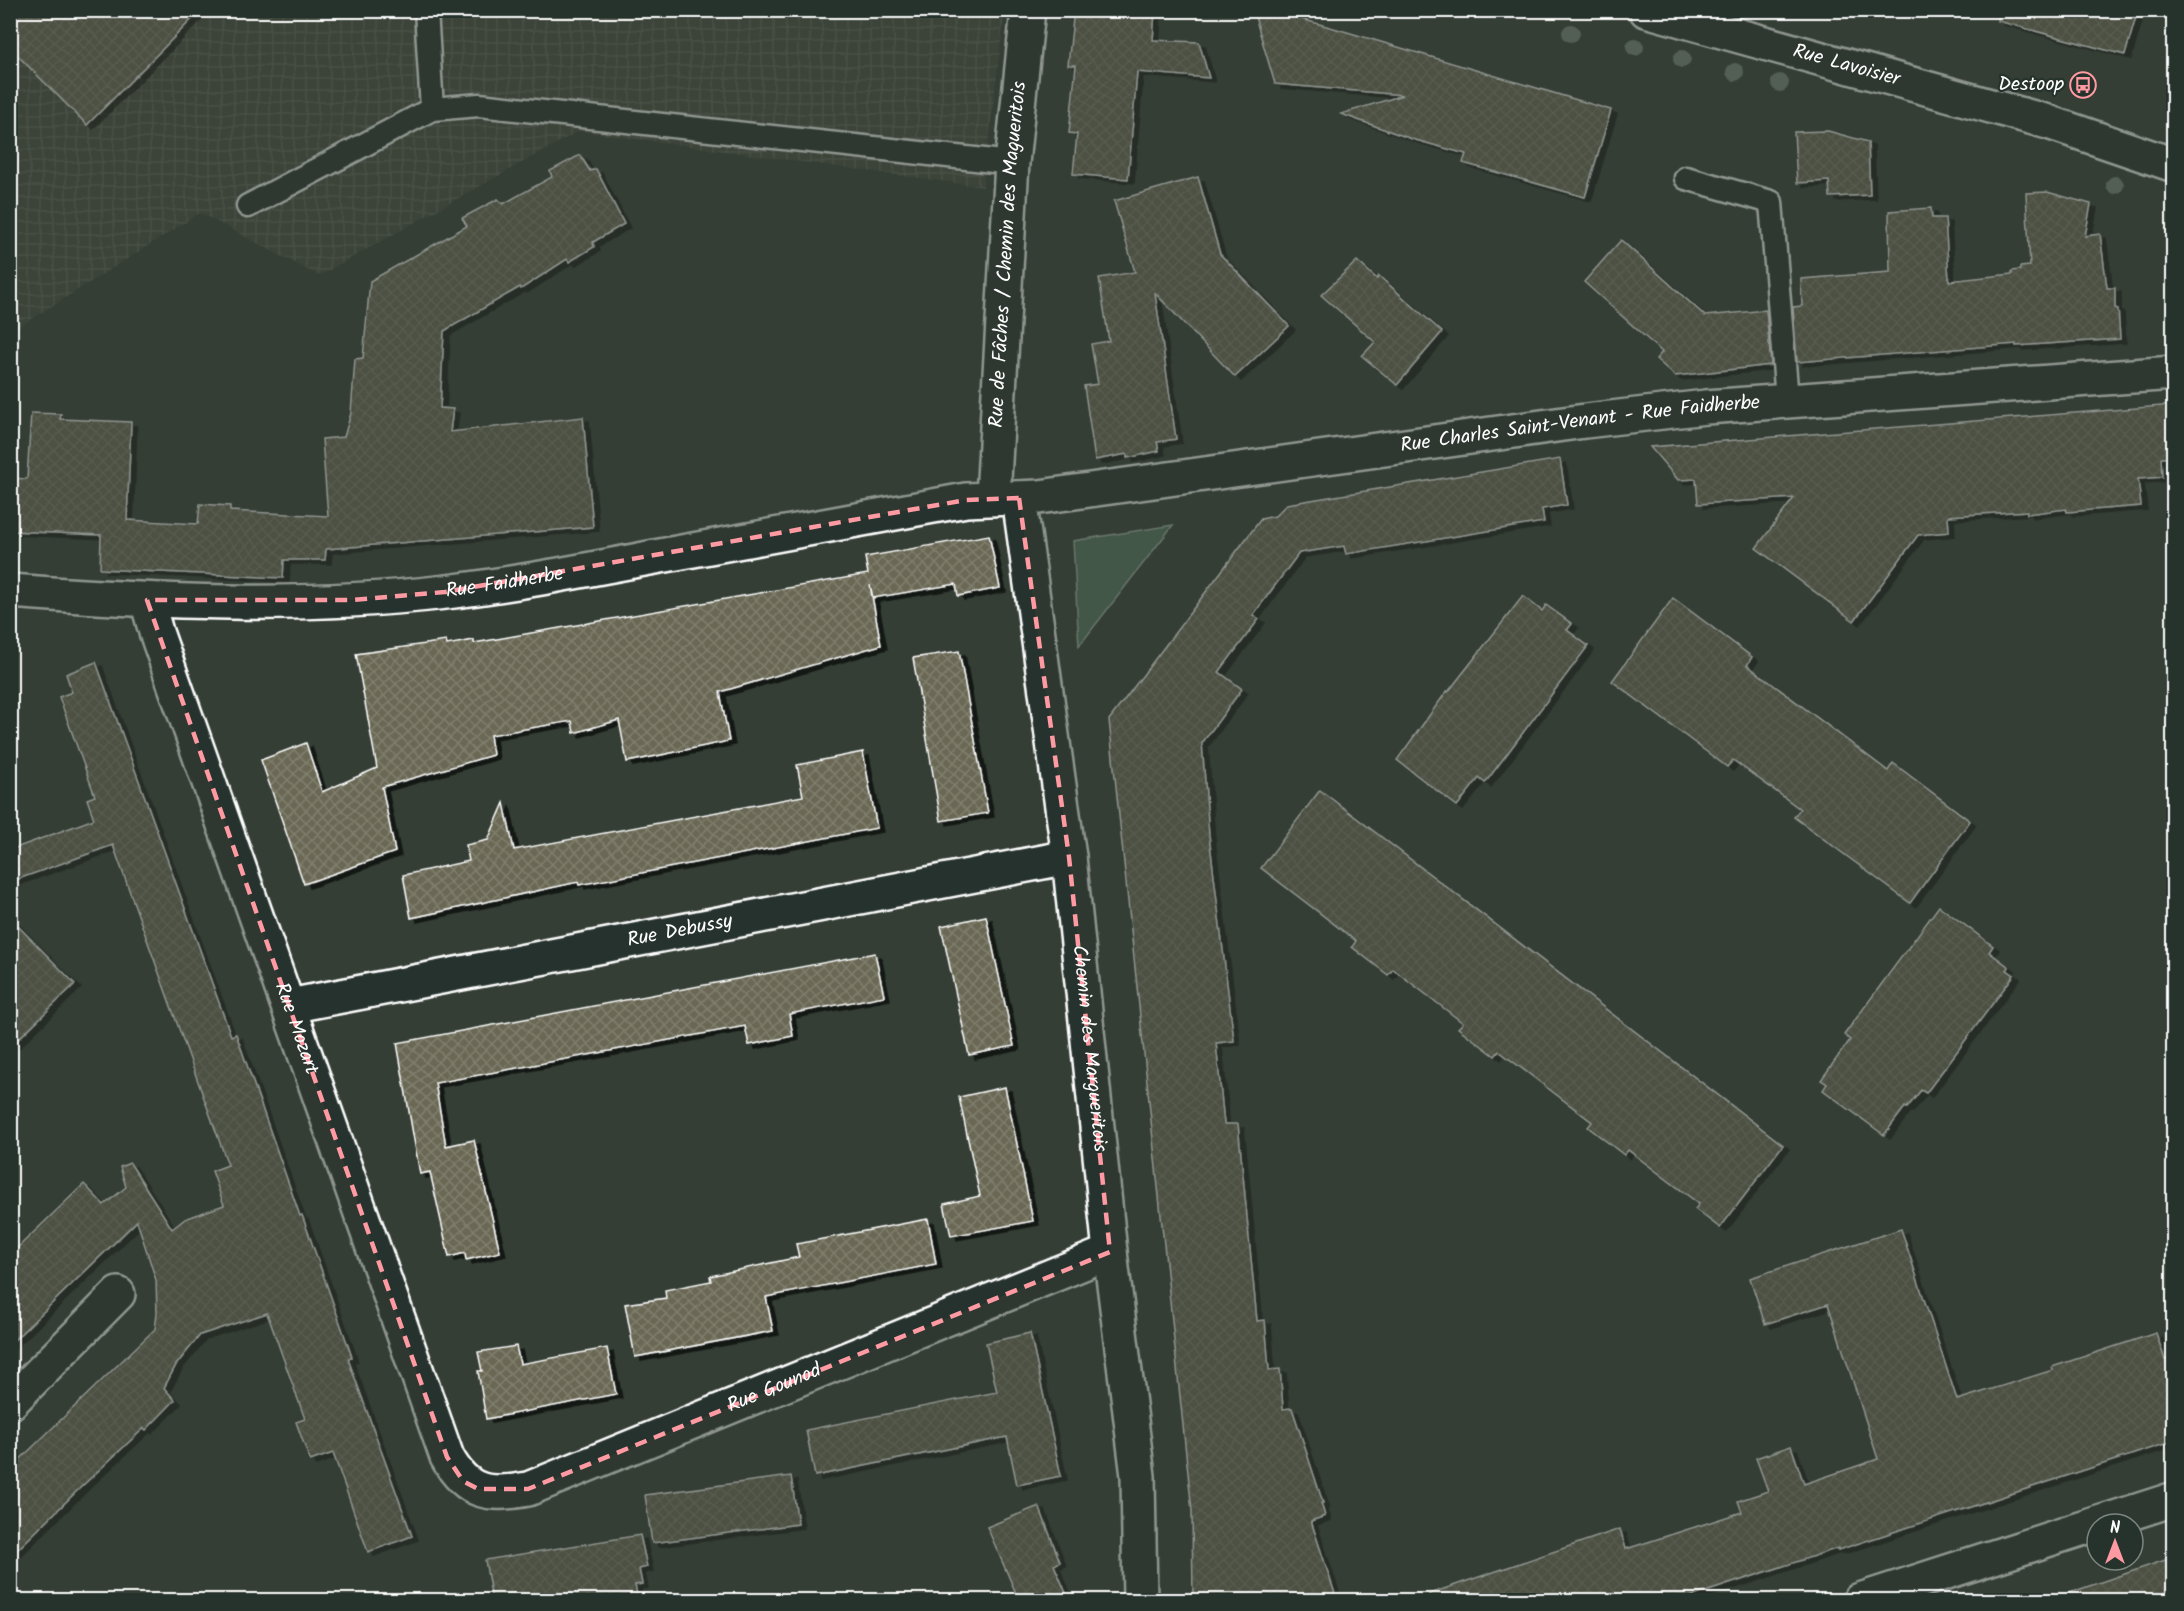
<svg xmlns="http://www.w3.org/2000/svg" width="2184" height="1611" font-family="Kalam,sans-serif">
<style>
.industrial{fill:url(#industrial-grid)}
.green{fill:#52745e;stroke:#a8baae;stroke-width:1.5}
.building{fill:url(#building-cross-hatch);stroke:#fff;stroke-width:1.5;filter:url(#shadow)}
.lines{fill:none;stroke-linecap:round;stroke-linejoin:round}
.lane-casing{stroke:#fff;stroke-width:27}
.street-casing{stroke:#fff;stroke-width:38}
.secondary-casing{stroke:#fff;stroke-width:38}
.lane{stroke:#26332d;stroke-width:22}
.street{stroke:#26332d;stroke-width:33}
.secondary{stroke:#26332d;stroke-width:33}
.tree{fill:#79867c}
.marked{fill:none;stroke:#ff9aa2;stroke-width:4.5;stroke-dasharray:12 8;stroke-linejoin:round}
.labels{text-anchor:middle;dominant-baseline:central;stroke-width:4.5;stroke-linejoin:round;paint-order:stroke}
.street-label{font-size:20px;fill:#fff;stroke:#26332d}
.poi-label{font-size:20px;fill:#fff;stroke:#26332d;text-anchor:end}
</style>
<defs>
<pattern id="industrial-grid" width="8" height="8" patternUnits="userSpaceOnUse" patternTransform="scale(1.5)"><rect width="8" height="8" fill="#444b3e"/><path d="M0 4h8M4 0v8" fill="none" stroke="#60665b"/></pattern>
<pattern id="building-cross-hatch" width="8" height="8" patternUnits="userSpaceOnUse" patternTransform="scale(1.5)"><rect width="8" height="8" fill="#6a6854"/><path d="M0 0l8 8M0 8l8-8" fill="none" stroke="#807f6e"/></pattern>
<filter id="shadow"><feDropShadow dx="6" dy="4" stdDeviation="0" flood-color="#0009"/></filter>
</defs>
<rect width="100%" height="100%" fill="#343e35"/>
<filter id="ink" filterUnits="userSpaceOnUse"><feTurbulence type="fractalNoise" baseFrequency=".0167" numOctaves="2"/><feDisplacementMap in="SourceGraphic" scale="12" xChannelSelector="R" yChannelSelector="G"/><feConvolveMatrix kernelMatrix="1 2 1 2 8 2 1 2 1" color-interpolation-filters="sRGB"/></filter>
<g filter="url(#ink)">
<polygon class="industrial" points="11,11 1005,11 983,187 579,131 319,276 200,213 11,332"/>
<polygon class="green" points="1173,525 1079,646 1073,541"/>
<g class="building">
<polygon points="10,10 201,10 87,125 10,48"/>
<polygon points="1074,10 1155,10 1153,40 1199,42 1209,78 1137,72 1128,179 1073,174 1077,134 1069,133 1076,65 1068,65"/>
<polygon points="1253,10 1269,10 1337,29 1611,110 1585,197 1463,163 1466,154 1412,139 1341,114 1403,95 1275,84"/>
<polygon points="1999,10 2138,10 2125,55 1998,21"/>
<polygon points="1828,131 1868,142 1870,195 1830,197 1829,181 1797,183 1794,132"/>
<polygon points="580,155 590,171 596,169 624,224 593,242 594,247 569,262 567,259 521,289 520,287 444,331 440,408 453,409 450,432 583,417 593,527 326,549 325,560 284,560 283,578 100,569 101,535 10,531 10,478 27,479 31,413 61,414 60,419 131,422 127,520 198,524 200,504 230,506 230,511 328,516 322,439 344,437 351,413 355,359 363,358 370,281 467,226 462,218 498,199 503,204 552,177 550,171"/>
<polygon points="1198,177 1220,254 1289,326 1235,377 1155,293 1176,439 1157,442 1159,451 1127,458 1127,454 1095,460 1084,386 1098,384 1091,344 1109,341 1099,278 1135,272 1114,201"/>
<polygon points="2047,192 2091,204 2085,236 2100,234 2107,288 2115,288 2115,308 2118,309 2120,339 2016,346 2016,344 1797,362 1793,307 1802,306 1801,279 1890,272 1889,211 1931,208 1932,218 1945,218 1949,281 2012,274 2012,271 2020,270 2020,267 2030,266 2026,193"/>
<polygon points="1621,240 1705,316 1766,310 1771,365 1675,376 1656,359 1662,352 1584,282"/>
<polygon points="1357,261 1377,279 1379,276 1442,332 1397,385 1362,356 1375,342 1321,295"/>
<polygon points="2174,405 2174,457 2161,458 2162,477 2138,479 2141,506 2067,512 2066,509 2027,514 2027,511 1948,516 1949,532 1918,535 1854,621 1756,548 1794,498 1698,504 1696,479 1678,480 1650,447"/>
<polygon points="1560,459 1567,505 1542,509 1544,522 1346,554 1344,546 1299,553 1253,615 1259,619 1219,672 1242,689 1202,743 1209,835 1234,1041 1216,1043 1224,1124 1238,1124 1257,1321 1265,1320 1269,1370 1280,1369 1283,1409 1292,1408 1323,1503 1321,1503 1325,1516 1311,1521 1337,1600 1193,1600 1192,1511 1109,720 1261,519 1275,516 1287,504"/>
<polygon points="989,535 1000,588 958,596 956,584 873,598 870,585 881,645 720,692 729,741 627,762 619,720 574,733 572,721 490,735 493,755 382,787 395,852 304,884 261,760 306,743 322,792 377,768 356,654 446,641 447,645 474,640 474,643 868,574 865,557"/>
<polygon points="1523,596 1542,611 1546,605 1572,624 1567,630 1588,646 1485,783 1479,778 1457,806 1397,760 1447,691 1448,692"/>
<polygon points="1673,598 1752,657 1747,665 1888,771 1893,763 1970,821 1910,903 1794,817 1800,809 1733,760 1727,767 1612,681"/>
<polygon points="959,651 988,813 941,821 913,658"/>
<polygon points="96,662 231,1036 236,1034 300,1216 302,1215 352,1357 348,1359 412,1536 368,1552 333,1453 310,1461 296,1422 305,1419 267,1313 200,1335 176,1365 164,1388 175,1400 146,1430 144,1428 82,1486 10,1557 10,1469 155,1329 157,1314 156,1280 137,1221 10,1344 10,1255 84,1184 104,1205 126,1187 120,1167 130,1163 172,1229 185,1219 224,1205 212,1171 228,1165 113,845 10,882 10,850 94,819 87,799 95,796 59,697 72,692 66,674"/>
<polygon points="863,752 877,828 579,885 578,882 411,918 403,875 469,861 466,845 488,840 504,803 514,850 803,796 797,765"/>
<polygon points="1320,790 1783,1145 1720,1228 1695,1209 1699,1204 1628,1150 1624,1155 1588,1127 1592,1122 1499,1051 1495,1056 1458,1028 1463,1023 1393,969 1388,975 1352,947 1356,941 1261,868"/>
<polygon points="1939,906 1993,946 1989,952 2009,967 2007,970 2014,975 1926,1093 1921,1090 1907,1108 1905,1107 1884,1135 1823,1090 1827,1084 1821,1080 1850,1040 1844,1035"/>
<polygon points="986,916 1014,1046 969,1055 941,926"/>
<polygon points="10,918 75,984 10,1047"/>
<polygon points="875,953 884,996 789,1014 793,1036 749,1045 745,1026 435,1083 446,1146 474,1140 500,1252 466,1260 465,1253 449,1257 430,1172 420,1174 397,1043"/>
<polygon points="1005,1087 1033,1221 951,1236 944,1204 980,1196 959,1097"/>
<polygon points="928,1219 936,1264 766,1297 773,1331 635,1357 625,1304 666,1298 665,1290 711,1281 710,1276 799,1257 796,1244"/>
<polygon points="1901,1229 1957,1400 2053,1370 2052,1367 2156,1333 2165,1360 2174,1357 2174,1441 1838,1550 1838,1548 1681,1600 1430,1600 1429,1594 1620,1529 1626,1549 1742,1512 1738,1501 1768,1491 1756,1458 1791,1446 1804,1484 1878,1459 1828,1304 1765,1324 1750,1278"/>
<polygon points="1030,1333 1061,1476 1017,1485 1007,1437 815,1476 806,1430 997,1392 986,1343"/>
<polygon points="516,1346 520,1364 607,1348 616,1394 486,1419 478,1371 482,1371 478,1352"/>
<polygon points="791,1476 798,1524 652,1543 645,1495"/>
<polygon points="1039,1506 1060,1562 1054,1565 1069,1600 1019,1600 987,1527"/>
<polygon points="640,1535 647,1567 639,1569 642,1584 635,1585 638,1600 492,1600 485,1560"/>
<polygon points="2174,1557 2174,1600 2064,1600 2063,1595"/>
</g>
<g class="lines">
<g class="lane-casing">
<g id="lane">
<polyline points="426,10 432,109"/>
<polyline points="1686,178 1771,202 1787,400"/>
<polyline points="248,206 432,109 479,105 1012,163"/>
</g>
</g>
<g class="street-casing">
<g id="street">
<path id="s1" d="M 993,497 L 1012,163 L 1028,10"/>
<path id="s2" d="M 1019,498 L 1069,857 L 1110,1252 L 1138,1476 L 1140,1600"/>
<path id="s3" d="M 10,591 C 155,602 302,609 446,592 C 522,583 596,568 671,554 C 769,536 868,518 966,500 L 1039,497 L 1585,421 L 1706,407 L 2174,373"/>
<path id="s4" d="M 147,600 L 156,632 L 447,1457 C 467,1494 489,1496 528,1489 L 1110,1252"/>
<path id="s5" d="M 289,1006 L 1069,857"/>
<polyline points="10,1403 118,1294"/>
<polyline points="1860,1600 2174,1499"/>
</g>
</g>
<g class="secondary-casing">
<g id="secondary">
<path id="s6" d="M 1646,10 L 2048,122 L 2174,165"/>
</g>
</g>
<use href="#lane" class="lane"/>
<use href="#street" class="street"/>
<use href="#secondary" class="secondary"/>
</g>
<g class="tree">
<circle cx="1571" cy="33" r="9"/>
<circle cx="1635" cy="47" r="9"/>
<circle cx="1682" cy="59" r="9"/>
<circle cx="1735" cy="72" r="9"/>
<circle cx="1780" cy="83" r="9"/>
<circle cx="2115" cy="185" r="9"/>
</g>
</g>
<path d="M0 0H2184V1611H0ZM 1019,498 L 1069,857 L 1110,1252 L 528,1489 L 478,1489 L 463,1481 L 447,1457 L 147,600 L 352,600 L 445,592 L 966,500 Z" fill="#343e35" fill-opacity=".55" fill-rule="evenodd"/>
<path class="marked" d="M 1019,498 L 1069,857 L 1110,1252 L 528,1489 L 478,1489 L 463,1481 L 447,1457 L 147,600 L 352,600 L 445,592 L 966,500 Z"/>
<defs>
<g id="bus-ring" transform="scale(1.35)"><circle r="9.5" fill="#26332d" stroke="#ff9aa2" stroke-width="1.5"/><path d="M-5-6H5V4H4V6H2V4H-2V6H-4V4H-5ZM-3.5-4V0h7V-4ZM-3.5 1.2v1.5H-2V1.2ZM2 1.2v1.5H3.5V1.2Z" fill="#ff9aa2"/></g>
</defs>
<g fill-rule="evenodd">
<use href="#bus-ring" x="2083" y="85"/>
</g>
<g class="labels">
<g class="street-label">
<text stroke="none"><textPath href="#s6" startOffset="208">Rue Lavoisier</textPath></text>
<text stroke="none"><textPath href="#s1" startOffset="243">Rue de Fâches / Chemin des Magueritois</textPath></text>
<text stroke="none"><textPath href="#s3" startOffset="1584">Rue Charles Saint-Venant - Rue Faidherbe</textPath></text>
<text stroke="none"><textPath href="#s3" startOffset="496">Rue Faidherbe</textPath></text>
<text stroke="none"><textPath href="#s5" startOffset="398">Rue Debussy</textPath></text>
<text stroke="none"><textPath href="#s4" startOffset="454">Rue Mozart</textPath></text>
<text stroke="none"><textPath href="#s2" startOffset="555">Chemin des Margueritois</textPath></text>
<text stroke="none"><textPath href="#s4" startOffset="1270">Rue Gounod</textPath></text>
</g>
<g class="poi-label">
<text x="2064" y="85">Destoop</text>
</g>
</g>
<rect width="2184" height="1611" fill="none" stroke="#26332d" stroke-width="36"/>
<rect x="18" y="18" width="2148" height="1575" fill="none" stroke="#fff" stroke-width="2" filter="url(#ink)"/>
<g transform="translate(2115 1542)"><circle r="28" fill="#26332d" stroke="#7d8581" stroke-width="1.5"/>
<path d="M0-4.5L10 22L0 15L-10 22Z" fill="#ff9aa2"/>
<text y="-9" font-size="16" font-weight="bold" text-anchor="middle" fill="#ffffff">N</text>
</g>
</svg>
